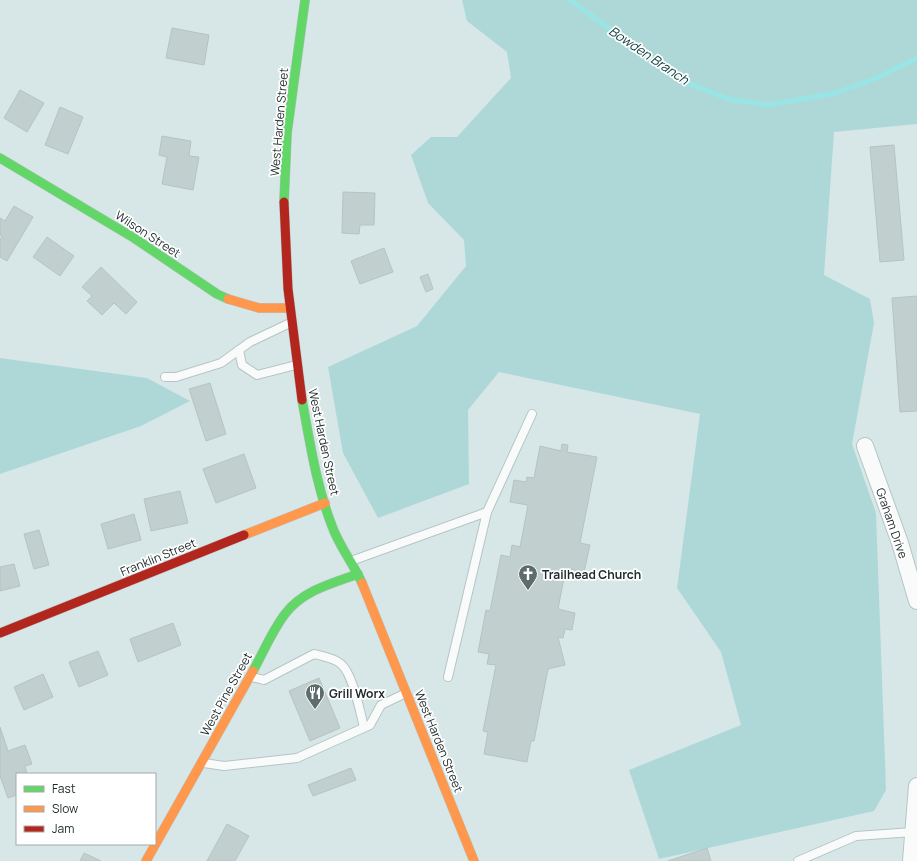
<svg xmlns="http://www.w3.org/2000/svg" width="917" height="861" font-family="Manrope,sans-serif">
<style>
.green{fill:#aed8d8}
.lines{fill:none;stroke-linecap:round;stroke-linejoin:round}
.stream{stroke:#99e4e4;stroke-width:5}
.building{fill:#c2cfcf;stroke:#b5c3c3}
.lane-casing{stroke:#b7c4c4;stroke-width:10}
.street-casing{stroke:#b7c4c4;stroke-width:18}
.fast-casing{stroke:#b7c4c4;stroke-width:10}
.slow-casing{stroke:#b7c4c4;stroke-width:10}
.jam-casing{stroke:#b7c4c4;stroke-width:10}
.lane{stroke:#f9fbfb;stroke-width:8}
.street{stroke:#f9fbfb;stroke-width:16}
.fast{stroke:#63d668;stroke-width:9}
.slow{stroke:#ff974d;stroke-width:9}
.jam{stroke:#b3261e;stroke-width:9}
.labels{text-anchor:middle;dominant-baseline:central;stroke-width:3.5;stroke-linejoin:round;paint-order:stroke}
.street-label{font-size:12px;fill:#1e2929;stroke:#fff}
.poi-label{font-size:12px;font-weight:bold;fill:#1e2929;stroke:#fff;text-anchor:start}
.water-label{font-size:13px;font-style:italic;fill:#134142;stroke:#fff}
</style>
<rect width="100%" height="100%" fill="#d7e7e7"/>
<g class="green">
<polygon points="462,0 917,0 917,124 834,132 824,275 870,299 874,323 852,444 876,513 886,790 874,811 659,859 629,770 741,725 721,652 677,588 700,414 499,372 468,410 469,484 378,518 343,453 328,367 417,326 466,266 464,240 428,203 411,155 431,137 457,137 511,78 507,52 467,21"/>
<polygon points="0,358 147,378 190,401 141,426 0,474"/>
</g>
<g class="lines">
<polyline class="stream" points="570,0 666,70 690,84 728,99 768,105 836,93 874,79 917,58"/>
</g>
<g class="building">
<polygon points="172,28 209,35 204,65 166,58"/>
<polygon points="20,90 44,103 27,132 4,118"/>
<polygon points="60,107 83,117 68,154 45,145"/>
<polygon points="162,136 191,141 189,156 199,157 193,190 162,184 167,157 159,155"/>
<polygon points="894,145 904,260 880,262 870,147"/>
<polygon points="343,192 375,193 374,225 360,225 359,234 342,233"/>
<polygon points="14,206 33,217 7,261 0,257 0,240 2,236 0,235 0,218 5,221"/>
<polygon points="47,237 74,256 60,276 33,257"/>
<polygon points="384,248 393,272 360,284 351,261"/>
<polygon points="101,267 137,302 126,314 114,303 102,315 87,301 92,296 82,287"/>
<polygon points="428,274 433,289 426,292 420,277"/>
<polygon points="917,296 917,411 900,412 892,298"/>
<polygon points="210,383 226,434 206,441 189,389"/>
<polygon points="562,444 568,445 567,452 597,457 580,543 590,545 584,572 566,568 558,609 575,613 572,630 565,629 563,638 558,637 565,665 548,669 534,741 531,741 527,762 484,754 488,732 483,731 496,665 487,664 489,654 478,652 486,610 490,611 501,555 510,557 512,545 520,547 528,505 510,502 514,480 526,482 527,477 534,478 540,446 561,451"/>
<polygon points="244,454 256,488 216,503 203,469"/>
<polygon points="180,491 188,523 151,531 144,499"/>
<polygon points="134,514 141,540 108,549 101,524"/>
<polygon points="39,530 49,565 34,569 24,534"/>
<polygon points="14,564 20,586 0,591 0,567"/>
<polygon points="173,623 181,645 138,662 130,639"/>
<polygon points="98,651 108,675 79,687 69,662"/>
<polygon points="43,674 53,697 24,710 14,687"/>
<polygon points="319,678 340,728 310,741 289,691"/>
<polygon points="0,727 8,751 25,745 32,764 25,766 27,774 17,774 17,795 8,798 0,776"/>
<polygon points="351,768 356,780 313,796 308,785"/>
<polygon points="227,824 249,836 235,861 207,861"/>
<polygon points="707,848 711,861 668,861"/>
<polygon points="84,853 101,861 80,861"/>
</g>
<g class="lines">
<g class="lane-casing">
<g id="lane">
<polyline points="239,350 242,365 257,375 296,365"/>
<polyline points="165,377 176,377 221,363 250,342 290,323"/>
<polyline points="351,561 487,512 532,414"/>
<path d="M 252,677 L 264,680 L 314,654 C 322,656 334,658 341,664 C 353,674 360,712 364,727"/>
<polyline points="448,677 487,512"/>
<polyline points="204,763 224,766 297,758 370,725 381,705 406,693"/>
<polyline points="798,861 856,836 913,832"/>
</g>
</g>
<g class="street-casing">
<g id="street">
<polyline points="865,446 900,543 917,601"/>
<polyline points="911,861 917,786"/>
</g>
</g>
<g class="fast-casing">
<g id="fast">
<polyline points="0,158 134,238 217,294 228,299"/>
<polyline points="284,202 287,133 305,0"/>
<path d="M 302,400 C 310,442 316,485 332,526 C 339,546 353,563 362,583"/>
<path d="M 253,671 C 263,653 272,631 285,614 C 302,591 332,583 358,574"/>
</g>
</g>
<g class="slow-casing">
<g id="slow">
<polyline points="228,299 259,308 289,308"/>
<polyline points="244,535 325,503"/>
<polyline points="362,583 474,861"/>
<polyline points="146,861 253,671"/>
</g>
</g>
<g class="jam-casing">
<g id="jam">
<polyline points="284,202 288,289 302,400"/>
<polyline points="0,633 244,535"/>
</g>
</g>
<use href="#lane" class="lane"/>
<use href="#street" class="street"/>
<use href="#fast" class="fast"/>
<use href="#slow" class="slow"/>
<use href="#jam" class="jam"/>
</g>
<defs>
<g id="church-pin" transform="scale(1)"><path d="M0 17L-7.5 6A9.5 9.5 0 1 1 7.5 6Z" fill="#5f6c6c" stroke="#fff"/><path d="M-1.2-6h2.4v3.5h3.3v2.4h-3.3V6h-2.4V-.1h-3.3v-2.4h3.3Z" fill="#fff"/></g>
<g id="restaurant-pin" transform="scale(1)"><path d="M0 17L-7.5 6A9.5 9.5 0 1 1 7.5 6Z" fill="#5f6c6c" stroke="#fff"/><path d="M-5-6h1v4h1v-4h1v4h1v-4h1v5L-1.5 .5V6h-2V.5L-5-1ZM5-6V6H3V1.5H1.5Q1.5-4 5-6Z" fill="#fff"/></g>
</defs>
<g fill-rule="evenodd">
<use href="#church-pin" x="528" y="574"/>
<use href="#restaurant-pin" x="315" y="693"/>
</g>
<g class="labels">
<g class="street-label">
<text transform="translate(279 122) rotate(-85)">West Harden Street</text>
<text transform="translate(148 234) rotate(33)">Wilson Street</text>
<text transform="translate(324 442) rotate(78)">West Harden Street</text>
<text transform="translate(892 523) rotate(71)">Graham Drive</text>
<text transform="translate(158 557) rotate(-22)">Franklin Street</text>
<text transform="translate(226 694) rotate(-61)">West Pine Street</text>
<text transform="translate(439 741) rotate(68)">West Harden Street</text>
</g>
<g class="poi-label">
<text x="542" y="574">Trailhead Church</text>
<text x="329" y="693">Grill Worx</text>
</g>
<g class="water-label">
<text transform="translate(649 55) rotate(34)">Bowden Branch</text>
</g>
</g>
<rect x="16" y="773" width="140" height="72" fill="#ffffff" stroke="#a5a9a9"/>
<rect x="24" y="786" width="20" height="6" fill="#63d668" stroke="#a5a9a9"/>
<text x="52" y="793" font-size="12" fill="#1e2929">Fast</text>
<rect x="24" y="806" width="20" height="6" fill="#ff974d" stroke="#a5a9a9"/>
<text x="52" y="813" font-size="12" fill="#1e2929">Slow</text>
<rect x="24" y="826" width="20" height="6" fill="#b3261e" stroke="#a5a9a9"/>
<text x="52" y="833" font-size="12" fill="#1e2929">Jam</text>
</svg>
